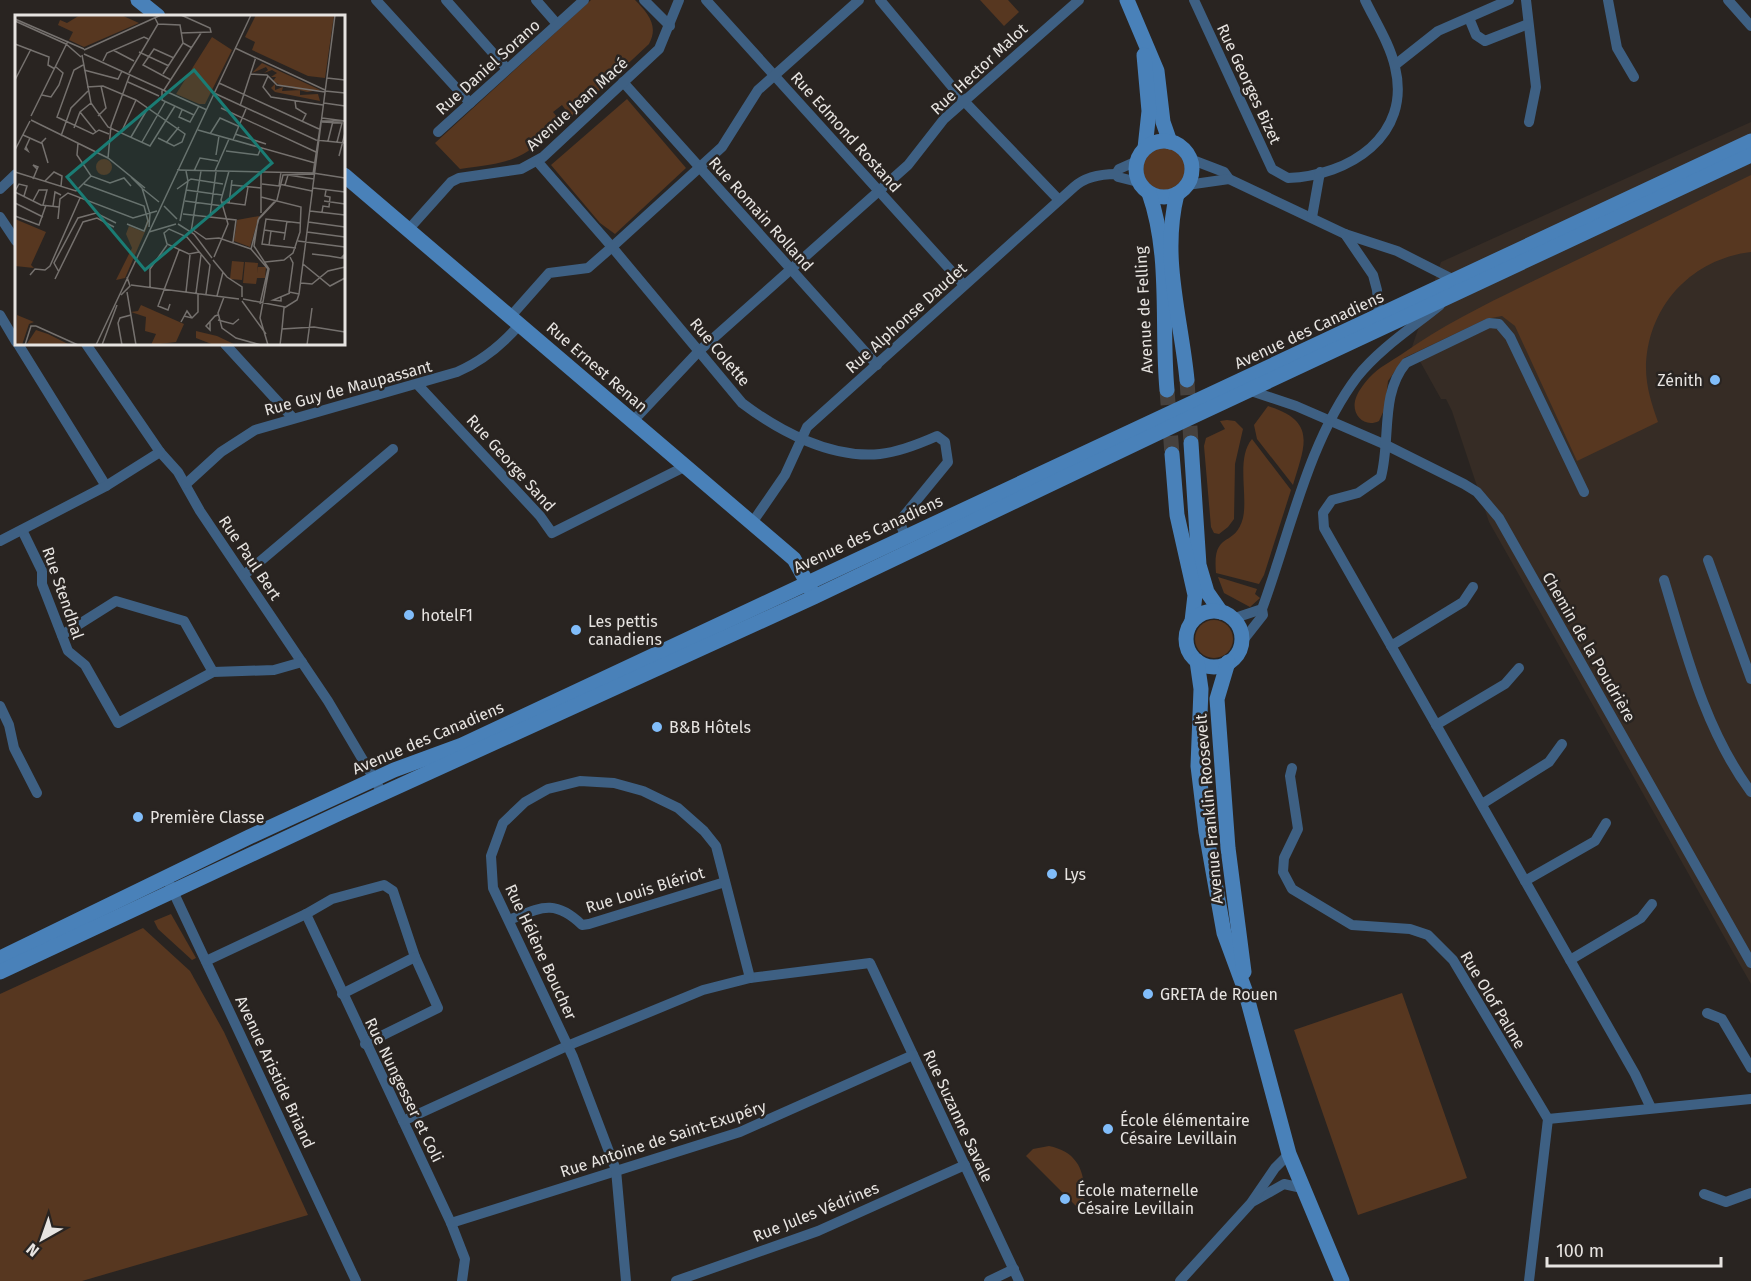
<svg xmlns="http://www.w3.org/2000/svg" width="1751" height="1281" font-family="'Fira Sans',sans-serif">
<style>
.built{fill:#362c25}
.green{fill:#573720}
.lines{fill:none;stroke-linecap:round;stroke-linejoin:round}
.secondary-tunnel{stroke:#46413e;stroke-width:15;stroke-dasharray:15 8;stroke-linecap:butt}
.street{stroke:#3e6083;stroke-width:10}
.secondary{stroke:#4981b9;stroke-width:15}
.poi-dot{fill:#81bdfa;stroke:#292421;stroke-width:2}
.labels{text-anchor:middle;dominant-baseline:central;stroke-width:5;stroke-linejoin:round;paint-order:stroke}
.street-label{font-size:16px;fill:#e7e4e1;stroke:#292421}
.poi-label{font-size:16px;fill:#e7e4e1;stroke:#292421;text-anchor:start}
.inset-road{fill:none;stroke:#75716e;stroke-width:1.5}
.view{fill:#1a7c74;fill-opacity:0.15;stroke:#1a7c74;stroke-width:3}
.inset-edge{fill:none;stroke:#e7e4e1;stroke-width:3}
</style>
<rect width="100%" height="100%" fill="#292421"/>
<polygon class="built" points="1751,122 1751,984 1489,522 1452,411 1446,399 1441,399 1412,347 1441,262"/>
<g class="green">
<path d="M 591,0 L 635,0 C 648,13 659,26 649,44 L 571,117 L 562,105 L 553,112 L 563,124 C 520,160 516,162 460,169 L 435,143 Z"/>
<polygon points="980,0 1008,0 1019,12 1004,26"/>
<polygon points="627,99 686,168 615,234 600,223 551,165"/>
<circle cx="1164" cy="169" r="21"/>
<path d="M 1751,175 L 1751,252 C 1691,259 1647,307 1646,368 C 1646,387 1652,405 1658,422 L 1577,461 L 1515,326 L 1502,316 L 1486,319 L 1404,358 L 1388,381 L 1385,408 L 1379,421 C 1365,428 1352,416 1355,401 C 1357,392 1364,384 1369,378 C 1380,366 1389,363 1402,354 C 1440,327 1482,306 1525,285 C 1600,249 1676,212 1751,175 Z"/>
<path d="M 1268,406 C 1317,421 1305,445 1293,485 L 1257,439 L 1254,425 Z"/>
<polygon points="1227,420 1235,421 1243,429 1235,464 1234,519 1228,527 1219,534 1214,533 1211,527 1204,446 1206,438 1225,429 1220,421"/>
<path d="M 1252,439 L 1291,490 L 1264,575 L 1259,584 L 1216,573 C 1212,529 1235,549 1243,518 C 1248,495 1236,458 1252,439 Z"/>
<polygon points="1218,577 1257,589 1255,594 1260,598 1250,607 1224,593"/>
<circle cx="1214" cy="639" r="19"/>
<polygon points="171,914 196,958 192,960 158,929 154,921"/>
<polygon points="143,928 190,971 224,1032 308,1215 82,1281 0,1281 0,994"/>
<polygon points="1402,993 1467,1178 1358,1215 1294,1030"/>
<path d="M 1049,1146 C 1074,1151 1084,1167 1084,1191 C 1084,1198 1084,1204 1080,1210 L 1026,1156 L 1033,1149 Z"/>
</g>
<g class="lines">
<g class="secondary-tunnel">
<polyline points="1187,380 1191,443"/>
<polyline points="1167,390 1172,454"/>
</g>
<g class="street">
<polyline points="376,0 470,103"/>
<polyline points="446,0 507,69"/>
<polyline points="536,0 557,24"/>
<polyline points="644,0 670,26"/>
<polyline points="706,0 964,285"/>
<polyline points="880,0 964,101 1059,200"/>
<path d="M 1194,0 L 1272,169 L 1288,178 C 1349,176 1412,136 1395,67 C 1390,44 1375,21 1365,0"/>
<polyline points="1526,0 1536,87 1529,122"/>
<polyline points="1608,0 1617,48 1634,77"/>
<polyline points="1728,0 1751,26"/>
<polyline points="1469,18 1476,35 1485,41 1528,24"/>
<polyline points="1395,65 1438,31 1509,0"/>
<polyline points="623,82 877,365"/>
<polyline points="438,132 584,0"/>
<polyline points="1190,159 1224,172 1229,179 1345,234 1397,251 1456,281"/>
<path d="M 537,161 L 612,247 L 742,403 C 779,431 831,459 880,454 C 899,452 919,444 937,436 L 945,442 L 948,462 L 903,517 L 901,525 L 905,536"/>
<polyline points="1116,174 1119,169 1137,161"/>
<polyline points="1187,185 1229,179"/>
<polyline points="0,189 16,174"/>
<polyline points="0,217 16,241"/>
<polyline points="1312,217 1320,172"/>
<polyline points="408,230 451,182 459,178 521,169 543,157 659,49 679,0"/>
<polyline points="1345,234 1373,275 1377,290 1379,317"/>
<polyline points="0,315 16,342"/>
<polyline points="511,316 549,273 588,268 612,247 722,147 758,90 859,0"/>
<polyline points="18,344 106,486"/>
<polyline points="86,344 160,452 178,472 200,511 328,701 383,794"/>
<polyline points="225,344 292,417"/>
<polyline points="418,385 540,516 552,533 686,466"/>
<polyline points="1251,391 1296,406 1386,445 1464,484 1477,492 1499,518 1751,963"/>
<polyline points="633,421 699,351 908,165 944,119 1079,0"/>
<path d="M 186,484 L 221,452 L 255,430 L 457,372 C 482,361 502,345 520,324"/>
<path d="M 1584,492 L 1510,337 L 1499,324 L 1489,323 L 1406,363 C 1380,394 1391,439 1381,477 L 1358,493 L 1332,500 L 1323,513 L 1324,528 L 1635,1074 L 1651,1108"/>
<path d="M 752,523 L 785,475 L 807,427 L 1074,187 C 1085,177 1101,174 1116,174 L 1118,177 L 1138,182"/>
<polyline points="22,530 42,571 42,584 68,651 85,665 118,723 213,672 274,670 302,662"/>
<polyline points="0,541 106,486 160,452"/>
<polyline points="1708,560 1751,679"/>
<polyline points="244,575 393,449"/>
<path d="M 1664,580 C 1686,653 1705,730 1751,792"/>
<polyline points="1232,619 1262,609"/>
<polyline points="62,635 116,601 184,621 213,672"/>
<path d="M 1241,643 L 1263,615 L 1262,609 C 1290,533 1308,442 1357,377 C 1379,349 1413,327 1440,305"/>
<polyline points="1391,646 1463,602 1473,587"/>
<polyline points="0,706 9,725 14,748 37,793"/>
<polyline points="1436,725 1505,684 1519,668"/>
<polyline points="1292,768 1290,776 1298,829 1284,858 1283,872 1292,889 1352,925 1410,929 1428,935 1453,960 1548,1119 1529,1281"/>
<polyline points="1482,804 1549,762 1562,744"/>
<polyline points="1525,881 1595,841 1606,823"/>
<polyline points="170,885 356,1281"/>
<polyline points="306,914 451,1223 465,1259 462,1281"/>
<path d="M 509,920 C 540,908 554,898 582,925 L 589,924 L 725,882"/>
<polyline points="1570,960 1641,918 1652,904"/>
<polyline points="206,961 306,914 332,899 384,885 393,891 415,957 438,1008 365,1044"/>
<polyline points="342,994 415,957"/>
<polyline points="1707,1013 1722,1019 1751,1068"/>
<polyline points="1548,1119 1751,1099"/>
<polyline points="403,1121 567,1046 703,990 750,978 870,963 1019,1281"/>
<polyline points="1704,1194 1726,1202 1751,1193"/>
<polyline points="1254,1201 1284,1184 1302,1188"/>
<polyline points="451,1223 740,1132 913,1055"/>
<polyline points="626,1281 616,1170 573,1057 493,888 491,856 503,823 525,802 548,789 580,781 614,783 643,791 678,808 704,831 716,846 750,978"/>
<polyline points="676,1281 818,1231 965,1165"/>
<polyline points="989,1281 1014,1269"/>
<polyline points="1180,1281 1251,1203 1275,1168 1289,1154"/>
</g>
<g class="secondary">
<polyline points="138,0 158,16"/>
<polyline points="1127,0 1157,71 1163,122 1170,142"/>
<polyline points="1144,55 1149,111 1145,148"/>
<circle cx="1164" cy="169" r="28"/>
<polyline points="344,175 794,559 811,590"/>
<path d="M 1149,193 C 1171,255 1161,326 1167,390"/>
<path d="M 1177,194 C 1161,258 1181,317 1187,380"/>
<polyline points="1191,443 1199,565 1207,592 1221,612"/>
<polyline points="1172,454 1177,515 1195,595 1192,621"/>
<circle cx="1214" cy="639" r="28"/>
<polyline points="1197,661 1201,689 1198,766 1206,832 1224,933 1245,990 1289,1154 1342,1281"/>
<polyline points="1228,662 1217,699 1228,848 1244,972"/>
<polyline points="0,958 249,837 394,770 462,745 1751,141"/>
<polyline points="0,972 342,812 814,597 1181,422 1751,155"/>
</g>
</g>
<g class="poi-dot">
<circle cx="1715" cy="380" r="6"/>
<circle cx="409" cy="615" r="6"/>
<circle cx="576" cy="630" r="6"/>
<circle cx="657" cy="727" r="6"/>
<circle cx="138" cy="817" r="6"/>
<circle cx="1052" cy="874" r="6"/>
<circle cx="1148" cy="994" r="6"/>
<circle cx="1108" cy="1129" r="6"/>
<circle cx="1065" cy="1199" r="6"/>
</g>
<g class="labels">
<g class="street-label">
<text transform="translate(488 67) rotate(-42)">Rue Daniel Sorano</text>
<text transform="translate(979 69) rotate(-43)">Rue Hector Malot</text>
<text transform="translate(1249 84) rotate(65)">Rue Georges Bizet</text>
<text transform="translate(577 104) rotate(-42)">Avenue Jean Macé</text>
<text transform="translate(846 132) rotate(48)">Rue Edmond Rostand</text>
<text transform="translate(761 214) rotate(48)">Rue Romain Rolland</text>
<text transform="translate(1144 310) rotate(-93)">Avenue de Felling</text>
<text transform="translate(906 318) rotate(-42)">Rue Alphonse Daudet</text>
<text transform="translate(1309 330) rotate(-25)">Avenue des Canadiens</text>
<text transform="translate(720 352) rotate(50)">Rue Colette</text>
<text transform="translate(597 367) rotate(41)">Rue Ernest Renan</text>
<text transform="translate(348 388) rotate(-15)">Rue Guy de Maupassant</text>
<text transform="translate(511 463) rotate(48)">Rue George Sand</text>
<text transform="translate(868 534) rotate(-25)">Avenue des Canadiens</text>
<text transform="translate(250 558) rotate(56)">Rue Paul Bert</text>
<text transform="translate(63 593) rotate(71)">Rue Stendhal</text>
<text transform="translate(1589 647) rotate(60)">Chemin de la Poudrière</text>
<text transform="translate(428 738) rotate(-23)">Avenue des Canadiens</text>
<text transform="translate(1209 809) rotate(-95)">Avenue Franklin Roosevelt</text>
<text transform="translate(645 890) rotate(-17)">Rue Louis Blériot</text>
<text transform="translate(541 952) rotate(65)">Rue Hélène Boucher</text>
<text transform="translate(1493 1000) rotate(59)">Rue Olof Palme</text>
<text transform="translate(275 1072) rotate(65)">Avenue Aristide Briand</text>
<text transform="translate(404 1090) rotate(64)">Rue Nungesser et Coli</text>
<text transform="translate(958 1116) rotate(65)">Rue Suzanne Savale</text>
<text transform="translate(663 1139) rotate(-18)">Rue Antoine de Saint-Exupéry</text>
<text transform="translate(816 1212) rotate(-22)">Rue Jules Védrines</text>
</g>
<g class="poi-label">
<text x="1703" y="380" text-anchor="end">Zénith</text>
<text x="421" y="615">hotelF1</text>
<text x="588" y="621">Les pettis<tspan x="588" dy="18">canadiens</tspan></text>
<text x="669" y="727">B&amp;B Hôtels</text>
<text x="150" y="817">Première Classe</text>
<text x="1064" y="874">Lys</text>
<text x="1160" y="994">GRETA de Rouen</text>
<text x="1120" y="1120">École élémentaire<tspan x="1120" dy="18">Césaire Levillain</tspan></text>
<text x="1077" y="1190">École maternelle<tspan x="1077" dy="18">Césaire Levillain</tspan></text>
</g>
</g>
<g transform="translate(15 15)">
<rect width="330" height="330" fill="#292421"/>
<path d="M 65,0 L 106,0 L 124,8 L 69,32 L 54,25 L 58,17 L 43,10 L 45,5 L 52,8 ZM 241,0 L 319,0 L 310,63 L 293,61 L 237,35 L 240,27 L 230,22 ZM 197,22 L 217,35 L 190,89 L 184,89 L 161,79 ZM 247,48 L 301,73 L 305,75 L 292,77 L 265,70 L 258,66 L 261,62 L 256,62 L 262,58 L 257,55 L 249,58 L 253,55 L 251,52 L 237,58 ZM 260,69 L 260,75 L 268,72 L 267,76 L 285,75 L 285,80 L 303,79 L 305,86 L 260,77 L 256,73 ZM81 152a8 8 0 1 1 16 0a8 8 0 1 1-16 0ZM 133,201 L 134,207 L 132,212 L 110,263 L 101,265 L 117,233 L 111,219 L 114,211 L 129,217 ZM 244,201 L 235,232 L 219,226 L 222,205 ZM 0,204 L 31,217 L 16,250 L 19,253 L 0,251 ZM 217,246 L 229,247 L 227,265 L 215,264 ZM 230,247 L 243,248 L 242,258 L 243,252 L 251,252 L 250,263 L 242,263 L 241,269 L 228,268 ZM 126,290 L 169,309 L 161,327 L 136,330 L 141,319 L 130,316 L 131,302 L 116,297 L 123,296 ZM 2,300 L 19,307 L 14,309 L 7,330 L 0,330 ZM 21,315 L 33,319 L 55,330 L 11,330 ZM 181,316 L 202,321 L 221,330 L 199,330 L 181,323 Z" fill="#573720"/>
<path class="inset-road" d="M 0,4 L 69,34M 0,6 L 51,29 L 66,42M 143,9 L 165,10 L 168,28 L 177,33M 166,18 L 196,17 L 195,13 L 166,0M 0,29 L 34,42 L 33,50 L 40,54M 220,33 L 310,75M 69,35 L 146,0M 98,35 L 119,46M 124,37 L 154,51M 69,39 L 192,95M 67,40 L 76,88 L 93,112 L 135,131 L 160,91M 88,46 L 92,38 L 129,22 L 133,24M 68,50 L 59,55 L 42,102 L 78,119 L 84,115 L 94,119M 69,55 L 103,64 L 107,56M 114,58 L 143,9 L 140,3M 148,59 L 168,28M 236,59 L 252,60 L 262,70 L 310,77M 253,61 L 248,72 L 256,82 L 308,90M 312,63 L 330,65M 0,65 L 16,34M 156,65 L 128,50 L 139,34 L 159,43M 113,67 L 144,81M 204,68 L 304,114M 72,72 L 88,71 L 121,85 L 170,119 L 167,127 L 159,131 L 143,123M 147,74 L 147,85 L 179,100M 149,75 L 186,18M 310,76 L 330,78M 199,78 L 301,125 L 330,128M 27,80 L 36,82 L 44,70 L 48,58 L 41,52M 280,86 L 281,93 L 291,99 L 287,107M 309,88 L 330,91M 225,91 L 241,42M 206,93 L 301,137M 167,95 L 164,102 L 175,107 L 184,91M 65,97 L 81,117M 16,101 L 53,26M 83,101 L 91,93 L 86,71M 307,103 L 330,106M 16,105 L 93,143 L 130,173M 307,107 L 327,108 L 322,127M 59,113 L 65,97 L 76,88M 183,115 L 300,148M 106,118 L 121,85M 195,119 L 205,103 L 223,111M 220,119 L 251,129M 8,120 L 26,128 L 31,123M 46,121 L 56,93 L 73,76M 116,122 L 133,93M 218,125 L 231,94M 313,126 L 318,106M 127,127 L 150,87M 27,128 L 33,148M 63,128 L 62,140 L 76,161 L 95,168 L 109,163 L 116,171M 151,128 L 164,112M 11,132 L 13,136 L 10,134 L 15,123M 0,135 L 15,106M 211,136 L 243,140 L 246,133M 201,140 L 204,121M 324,141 L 330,118M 93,143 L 96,111 L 115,59M 162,155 L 298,158 L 330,163M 179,156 L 185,143 L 203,146M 200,156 L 214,124M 0,157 L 61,176 L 76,161M 116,162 L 127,173 L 135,199 L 134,212M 18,164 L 23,152 L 18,150 L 22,154M 30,166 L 39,157 L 47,161 L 46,171M 69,169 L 129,191 L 133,206 L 129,216 L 112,209M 247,169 L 264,171 L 266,157M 264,169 L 297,176M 217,170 L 246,173M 270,170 L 273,160 L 299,164M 298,173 L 330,177M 128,174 L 144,187M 162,174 L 176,164 L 208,169M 171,175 L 207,180M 0,176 L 4,169 L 12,171 L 9,181M 0,177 L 26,190 L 44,192M 246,182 L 286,192 L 285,217 L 278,238 L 269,245 L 250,247M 18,186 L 24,175 L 32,175 L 28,190M 170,186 L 208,191M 309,186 L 330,189M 207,187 L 230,190 L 233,172M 0,188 L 28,202M 214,188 L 217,165M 38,191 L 40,177 L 46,180M 149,191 L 162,204M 295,196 L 330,200M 307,197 L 308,191 L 314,192 L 315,182 L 310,181 L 311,175M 246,198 L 246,157M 168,199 L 221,205 L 218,227M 0,201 L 24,210 L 31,190M 195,201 L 201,157M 43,204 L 45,184 L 53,178 L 118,203 L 142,196M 165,206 L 173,166 L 171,156M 293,207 L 330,212M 163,209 L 179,219 L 197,243M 178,215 L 191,224 L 204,223 L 236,234M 249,215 L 270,218M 256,216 L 254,230 L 247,229 L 251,204 L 285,208M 134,217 L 161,209M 176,217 L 186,156M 292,217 L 330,222M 269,225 L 272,206M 283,226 L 330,232M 254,230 L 281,233M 184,237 L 174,239 L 152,229 L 149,218 L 154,214 L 172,222 L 195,250 L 191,279M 297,239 L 314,241 L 326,243 L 329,243 L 329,240 L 326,243M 199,242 L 213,209 L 206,185 L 214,156M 275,242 L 278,248 L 274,277 L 284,279M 198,245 L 212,262 L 227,272 L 227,282M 288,249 L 315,271 L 330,263M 44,257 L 39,248 L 63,203 L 81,198 L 101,208M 15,260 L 20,254 L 30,255 L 35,251 L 65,183M 40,264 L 68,207 L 82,203 L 99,212M 286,268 L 297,269 L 313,256 L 330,252M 116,270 L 224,284M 135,272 L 135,254 L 152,230M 112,277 L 121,330M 171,277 L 175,240M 181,278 L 186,240M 106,280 L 115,271 L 112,262M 202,281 L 208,257M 209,282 L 203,298 L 207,313 L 221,323 L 246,330M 266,282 L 266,286 L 258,285 L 275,278M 228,284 L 270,292M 227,286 L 251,319M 155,289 L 153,295 L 143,291 L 164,235M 245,289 L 253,254 L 236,234 L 244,203 L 260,186M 169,301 L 177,303 L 183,297 L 183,278M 203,305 L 218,309 L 224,304M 166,307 L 172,296 L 177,303M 195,307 L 195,315 L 191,311 L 200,301 L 203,300M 21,311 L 63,330M 267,314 L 269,293 L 282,285 L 284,279 L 320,0M 10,330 L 16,311 L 21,311M 81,330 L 236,0M 87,330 L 102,290M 107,330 L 103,308 L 105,303 L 116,300M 253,330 L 245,303 L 254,254 L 239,231 L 243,205 L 262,185 L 268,160 L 298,159 L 306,106 L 330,106M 265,330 L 267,314 L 299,312 L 330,317M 292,330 L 297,293"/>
<path class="view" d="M 179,55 L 257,148 L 130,255 L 52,162 Z"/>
<rect width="330" height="330" class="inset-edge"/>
</g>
<g transform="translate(42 1239) rotate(220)" stroke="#292421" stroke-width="4.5" paint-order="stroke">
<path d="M0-4.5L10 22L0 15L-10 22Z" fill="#e7e4e1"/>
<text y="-9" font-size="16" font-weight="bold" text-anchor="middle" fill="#e7e4e1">N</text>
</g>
<path d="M1547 1257v9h174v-9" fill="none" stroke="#e7e4e1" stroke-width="3"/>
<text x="1556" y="1257" font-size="18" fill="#e7e4e1" stroke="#292421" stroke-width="4.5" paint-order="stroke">100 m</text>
</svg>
